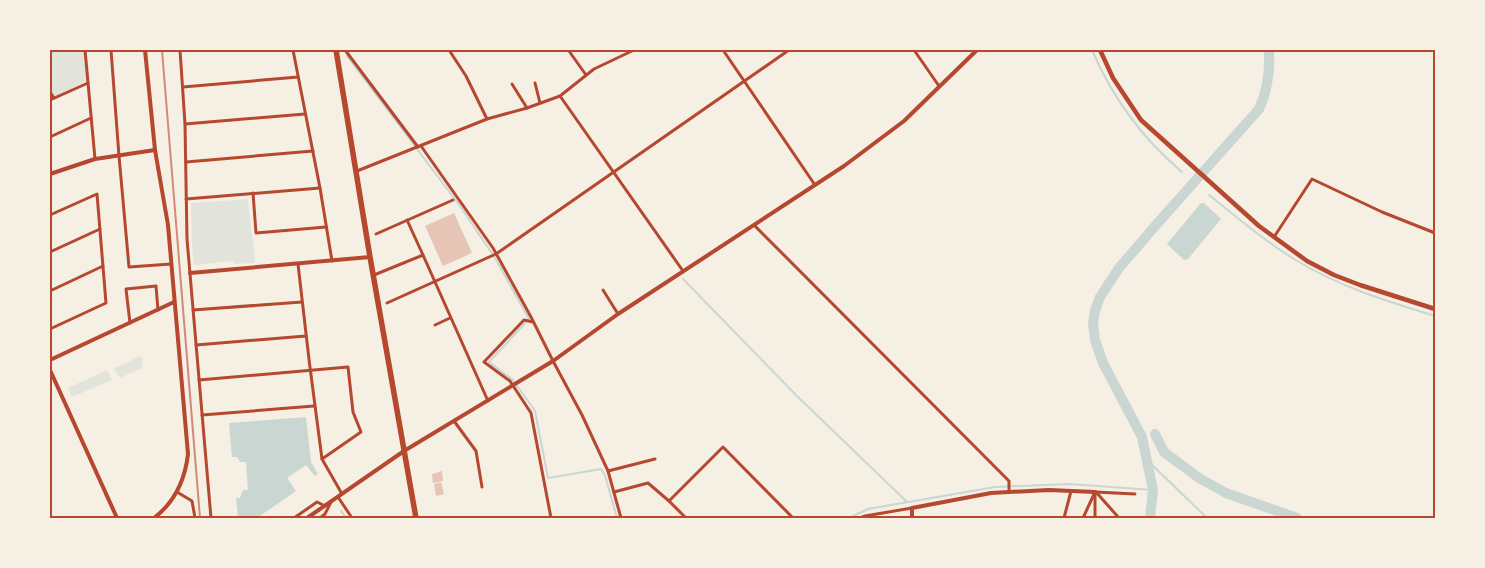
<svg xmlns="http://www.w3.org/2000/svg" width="1485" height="568" font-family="'Fira Sans',sans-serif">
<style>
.green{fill:#e2e4dc}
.water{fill:#c9d6d2}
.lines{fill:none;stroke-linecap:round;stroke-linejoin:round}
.stream{stroke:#c9d6d2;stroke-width:2}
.river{stroke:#c9d6d2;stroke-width:10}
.building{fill:#e6c5b7}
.minor{stroke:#b5482f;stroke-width:3}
.tertiary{stroke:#b5482f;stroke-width:4}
.secondary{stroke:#b5482f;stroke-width:4.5}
.trunk{stroke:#b5482f;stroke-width:5.5}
.rail{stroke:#cf8b77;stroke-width:2}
.neatline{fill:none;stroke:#b5482f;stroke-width:2}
</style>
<rect width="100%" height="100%" fill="#f6efe4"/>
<g class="green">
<polygon points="82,50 84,53 86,81 54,98 50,92 50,52"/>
<polygon points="248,199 255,263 234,264 233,261 194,265 192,247 191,203"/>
<polygon points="141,356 143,359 142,368 120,378 114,368"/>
<polygon points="107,370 112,380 72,397 68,388"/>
</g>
<g class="water">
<polygon points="1201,203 1204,203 1221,219 1188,259 1184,260 1167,244"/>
<polygon points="306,417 311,462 318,474 315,476 306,465 287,478 296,491 257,518 238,518 236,498 240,498 243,490 248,490 246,462 240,462 237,457 232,457 229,423"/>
</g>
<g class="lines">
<g class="stream">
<path d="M 1092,50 C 1112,97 1143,139 1182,172"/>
<polyline points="347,56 460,206 495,258 529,319 489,362 513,380 535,411 548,478 601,469 605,475 617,518"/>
<path d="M 1209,195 C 1237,217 1264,241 1294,259 C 1337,286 1386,301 1435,316"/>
<polyline points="683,279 797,396 907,502"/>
<polyline points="1147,460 1207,518"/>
<polyline points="341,511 346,518"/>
<polyline points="849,518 868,509 995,487 1069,484 1153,490"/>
</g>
<g class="river">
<polyline points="1155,434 1164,452 1199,478 1226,493 1297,518"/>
<path d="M 1150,518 L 1153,490 L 1142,437 L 1103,363 L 1095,340 L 1093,323 L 1095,311 L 1100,297 L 1119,268 L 1156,225 L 1259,109 C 1268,90 1270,71 1269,50"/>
</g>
</g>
<g class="building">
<polygon points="454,213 472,253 443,266 425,226"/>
<polygon points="442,471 443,481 433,483 432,474"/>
<polygon points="441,482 444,494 436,496 434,484"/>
</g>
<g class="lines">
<g class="minor">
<polyline points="85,50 95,159"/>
<polyline points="111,50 119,156 129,267 171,264"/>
<polyline points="180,50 185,124 187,239 211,518"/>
<polyline points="293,50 320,188 332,261"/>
<polyline points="345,50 418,147"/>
<polyline points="449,50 466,76 487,119"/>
<polyline points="569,50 569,51 586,75"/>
<polyline points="723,50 815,185"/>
<polyline points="914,50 939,86"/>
<polyline points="535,83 540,103"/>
<polyline points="512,84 527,108"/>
<polyline points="183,87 298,77"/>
<polyline points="50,92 54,98"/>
<polyline points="560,96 683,271"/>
<polyline points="50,100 88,83"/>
<polyline points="185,124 305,114"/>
<polyline points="50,137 91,118"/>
<polyline points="421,146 493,248 531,317 553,361 582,415 608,471 621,518"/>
<polyline points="186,162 313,151"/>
<polyline points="357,171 487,119 527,108 560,96 594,69 634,50"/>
<polyline points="253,193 256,233 326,227"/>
<polyline points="186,199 320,188"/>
<polyline points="50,215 97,194 106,303 50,329"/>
<polyline points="407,220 423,255"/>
<polyline points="754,225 1009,481 1009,492"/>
<polyline points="376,234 453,200"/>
<polyline points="1274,237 1312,179 1382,212 1435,233"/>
<polyline points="50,252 100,229"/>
<polyline points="374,275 423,255 488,401"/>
<polyline points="603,290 618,314"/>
<polyline points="50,291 103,266"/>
<polyline points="387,303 496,254 789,50"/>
<polyline points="193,310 302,302"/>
<polyline points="533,322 524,320 484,362 510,381 531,413 551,518"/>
<polyline points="130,323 126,289 156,286 158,310"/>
<polyline points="435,325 450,318"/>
<polyline points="196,345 306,336"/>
<path d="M 199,380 L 348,367 L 353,412 L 361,432 L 322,459 C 313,394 305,329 298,264"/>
<polyline points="202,415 314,406"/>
<polyline points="454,421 476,451 482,487"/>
<polyline points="322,459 342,494"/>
<polyline points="608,471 655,459"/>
<polyline points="177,492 192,501 195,518"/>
<polyline points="614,492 648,483 669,501 686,518"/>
<polyline points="1095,492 1135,494"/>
<polyline points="1095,492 1095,518"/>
<polyline points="1096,492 1119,518"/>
<polyline points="338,497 352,518"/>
<polyline points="669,501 723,447 793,518"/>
<polyline points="294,518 317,502 325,506"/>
<polyline points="320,518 325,514 331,502"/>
<polyline points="860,518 865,516 912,508"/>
<polyline points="1064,518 1071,491"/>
<polyline points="1083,518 1095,492"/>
</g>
<g class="tertiary">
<path d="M 145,50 L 155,150 L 168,225 L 188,454 C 185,480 175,502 154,518"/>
<polyline points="50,174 95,159 155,150"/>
<polyline points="190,273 370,257"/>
<polyline points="50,360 174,302"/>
<polyline points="50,370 117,518"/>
<polyline points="307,518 404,451 553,361 618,314 844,166 904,121 977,50"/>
<polyline points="912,518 912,508 991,493 1049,490 1095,492"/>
</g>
<polyline class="secondary" points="1100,50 1113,78 1141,120 1259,226 1307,261 1334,275 1360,285 1435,309"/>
<polyline class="trunk" points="336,50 370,257 416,518"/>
<polyline class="rail" points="162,50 200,518"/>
</g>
<rect width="1485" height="568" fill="none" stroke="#f6efe4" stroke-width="102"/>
<rect x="51" y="51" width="1383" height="466" class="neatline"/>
</svg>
